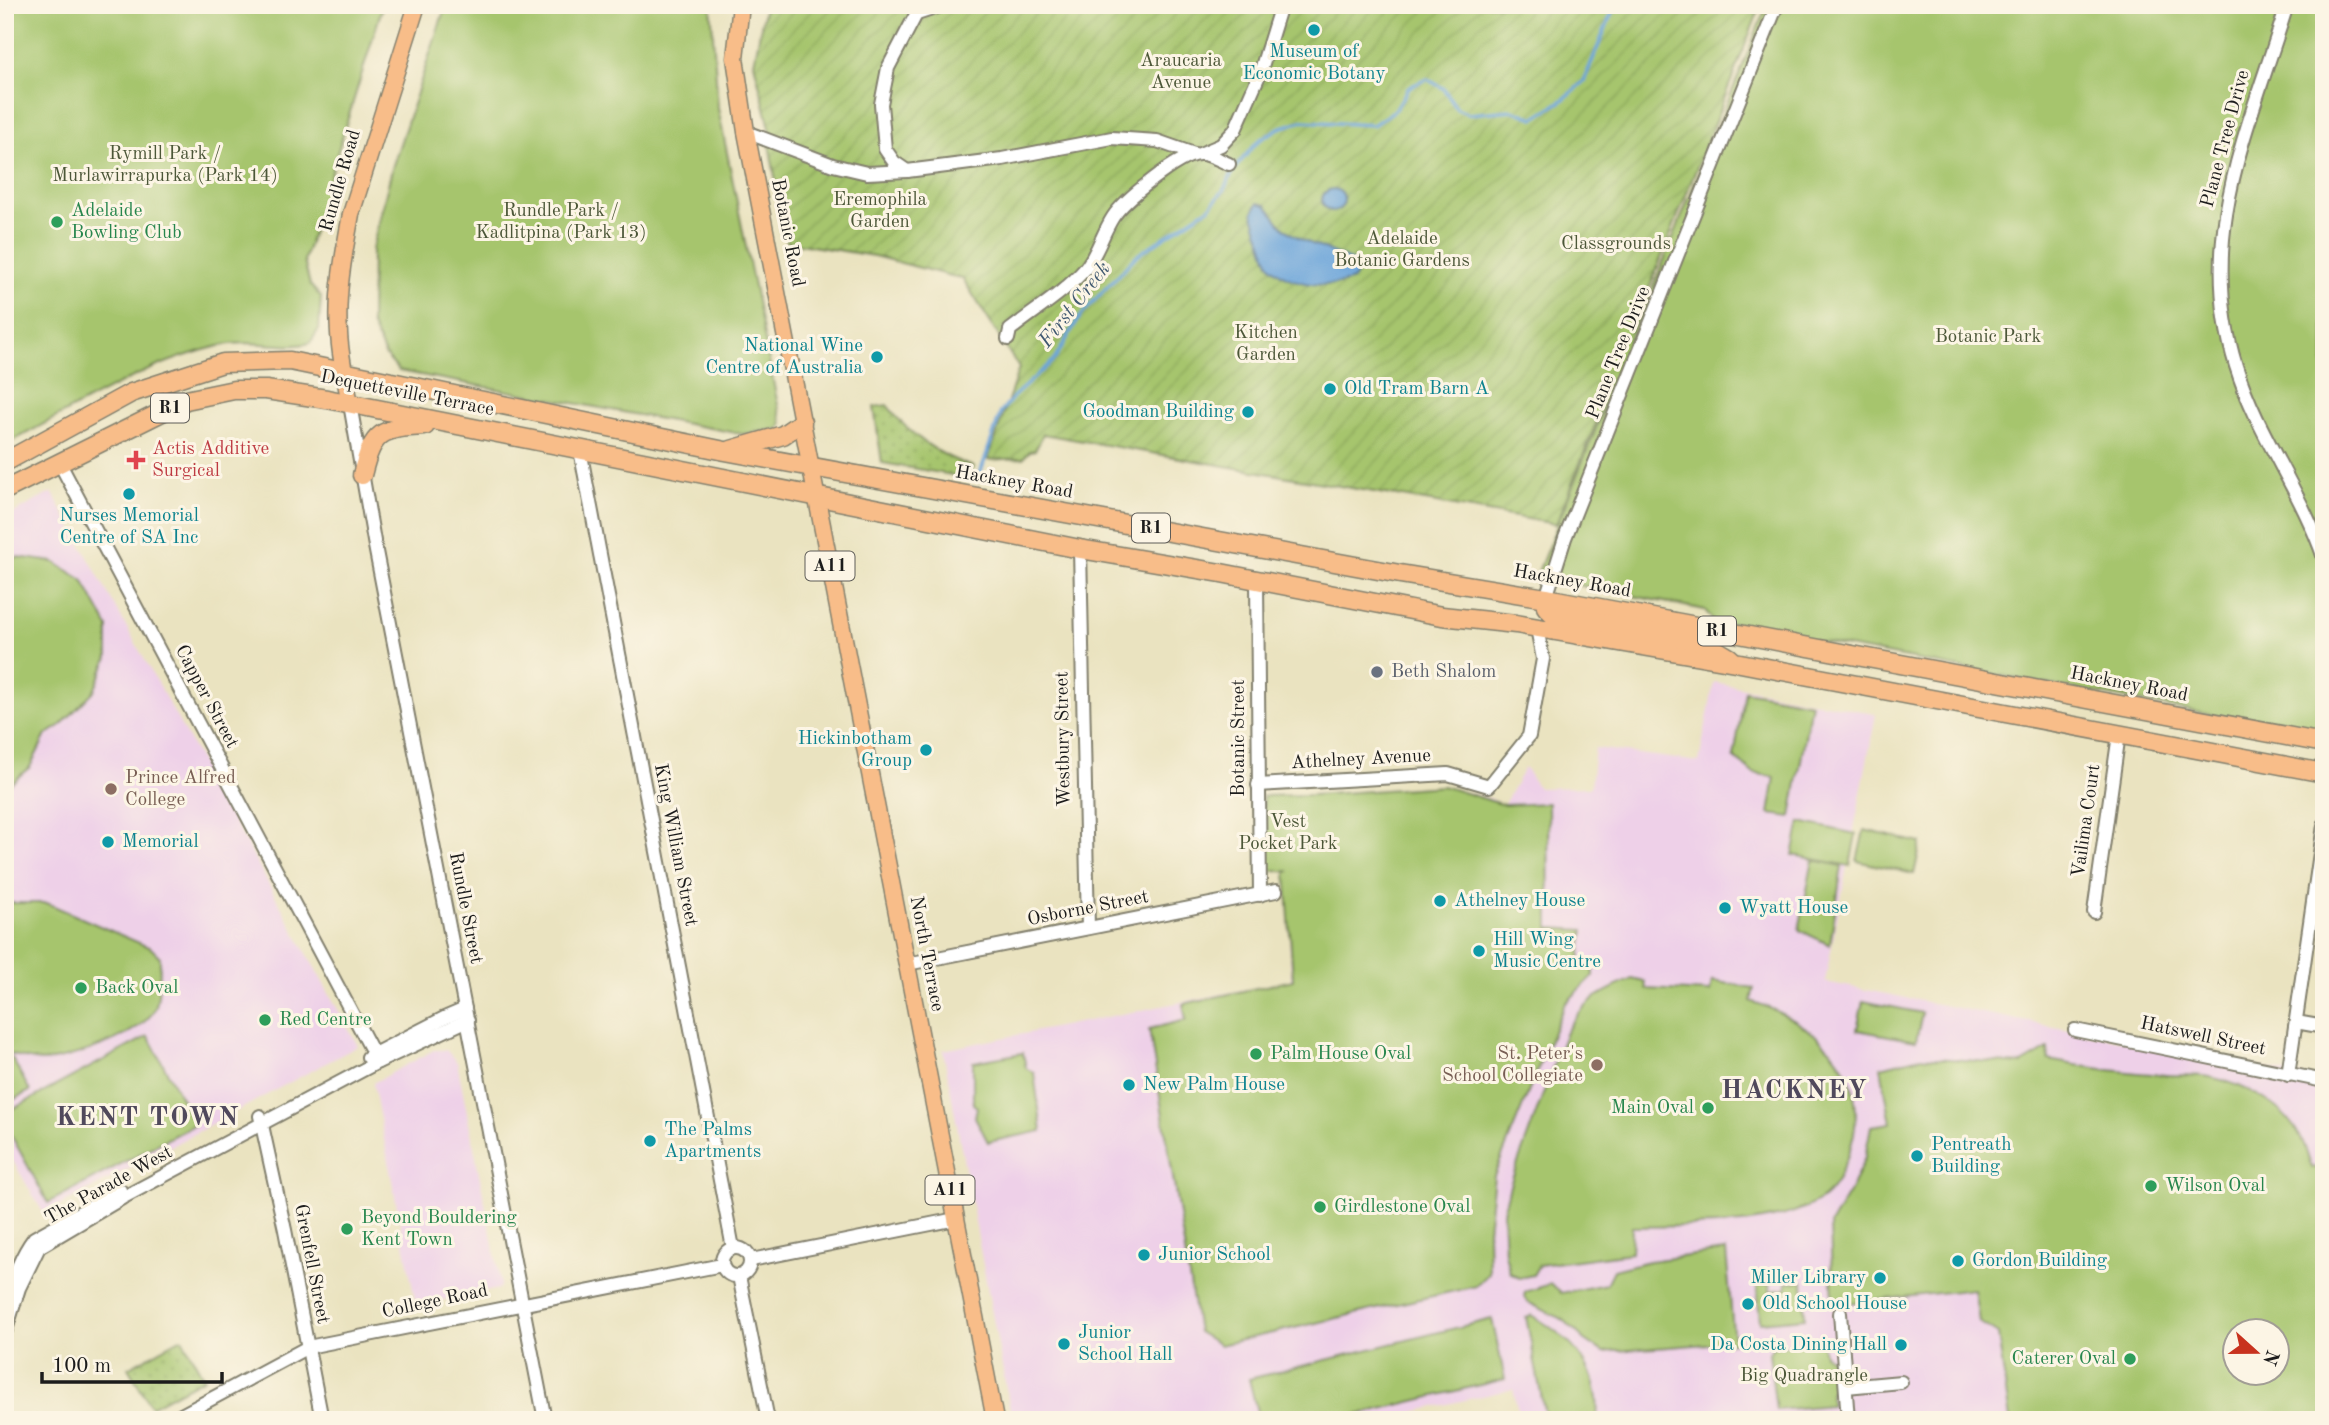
<svg xmlns="http://www.w3.org/2000/svg" width="2329" height="1425" font-family="'Old Standard TT',serif">
<style>
.built{fill:#eed0e8;fill-rule:evenodd}
.grass{fill:url(#grass-dots);stroke:#617044;stroke-width:2}
.park{fill:#a6c56d;stroke:#617044;stroke-width:2;fill-rule:evenodd}
.garden{fill:url(#garden-furrows);stroke:#617044;stroke-width:2}
.water{fill:#6ba4da;stroke:#44607b;stroke-width:2}
.lines{fill:none;stroke-linecap:round;stroke-linejoin:round}
.stream{stroke:#6ba4da;stroke-width:3.5}
.minor-casing{stroke:#83806e;stroke-width:16}
.major-casing{stroke:#83806e;stroke-width:19}
.highway-casing{stroke:#83806e;stroke-width:21}
.minor{stroke:#fff;stroke-width:12}
.major{stroke:#f8bd89;stroke-width:16}
.highway{stroke:#f8bd89;stroke-width:18}
.culture-dot{fill:#0f9aa8;stroke:#fcf5e5;stroke-width:2.5}
.leisure-dot{fill:#2e9e5b;stroke:#fcf5e5;stroke-width:2.5}
.health-dot{fill:#e0444e;stroke:#fcf5e5;stroke-width:2.5}
.worship-dot{fill:#6b7280;stroke:#fcf5e5;stroke-width:2.5}
.education-dot{fill:#8d6e63;stroke:#fcf5e5;stroke-width:2.5}
.labels{text-anchor:middle;dominant-baseline:central;stroke-width:6;stroke-linejoin:round;paint-order:stroke}
.shield{fill:#fcf5e5;stroke:#5f5d58;stroke-width:2}
.shield-label{font-size:18px;font-weight:bold;fill:#1c1c1c}
.culture-label{font-size:19px;fill:#0d838f;stroke:#fcf5e5;text-anchor:start}
.park-label{font-size:19px;fill:#4c5738;stroke:#fcf5e5}
.street-label{font-size:19px;fill:#1c1c1c;stroke:#fcf5e5}
.leisure-label{font-size:19px;fill:#27864d;stroke:#fcf5e5;text-anchor:start}
.health-label{font-size:19px;fill:#be3a42;stroke:#fcf5e5;text-anchor:start}
.worship-label{font-size:19px;fill:#5b616d;stroke:#fcf5e5;text-anchor:start}
.education-label{font-size:19px;fill:#785e54;stroke:#fcf5e5;text-anchor:start}
.water-label{font-size:21px;font-style:italic;fill:#405971;stroke:#fcf5e5}
.district-label{font-size:26px;font-weight:bold;letter-spacing:2px;fill:#50495c;stroke:#fcf5e5}
</style>
<defs>
<pattern id="grass-dots" width="8" height="8" patternUnits="userSpaceOnUse" patternTransform="scale(1.75)"><rect width="8" height="8" fill="#a6c56d"/><path d="M2 2h.1M6 6h.1" fill="none" stroke="#8ea95e" stroke-width="1.8" stroke-linecap="round"/></pattern>
<pattern id="garden-furrows" width="10" height="10" patternUnits="userSpaceOnUse" patternTransform="scale(1.75)"><rect width="10" height="10" fill="#a6c56d"/><path d="M-1 1l2-2M0 10L10 0M9 11l2-2" fill="none" stroke="#8ea95e"/></pattern>
</defs>
<rect width="100%" height="100%" fill="#fcf5e5"/>
<filter id="ink" filterUnits="userSpaceOnUse"><feTurbulence type="fractalNoise" baseFrequency=".0143" numOctaves="2"/><feDisplacementMap in="SourceGraphic" scale="14" xChannelSelector="R" yChannelSelector="G"/><feConvolveMatrix kernelMatrix="1 2 1 2 8 2 1 2 1" color-interpolation-filters="sRGB"/></filter>
<filter id="wash" filterUnits="userSpaceOnUse"><feTurbulence type="fractalNoise" baseFrequency=".00686" numOctaves="4" result="noise"/><feDisplacementMap in="SourceGraphic" scale="28" xChannelSelector="R" yChannelSelector="G"/><feGaussianBlur stdDeviation="1.57" result="paint"/><feColorMatrix in="noise" values="0 0 0 0 0 0 0 0 0 0 0 0 0 0 0 0 0 1.4 0 .05"/><feComposite in="paint" operator="in"/></filter>
<g filter="url(#wash)">
<rect width="100%" height="100%" fill="#eae3c0"/>
<g class="built">
<polygon points="52,492 358,1046 44,1214 10,1156 5,1158 5,518"/>
<path d="M 1714,682 L 1876,714 L 1825,982 L 2324,1080 L 2324,1420 L 1520,1420 L 1513,1389 L 1378,1420 L 1012,1420 L 943,1050 L 1291,980 L 1286,871 L 1313,869 L 1311,794 L 1445,786 L 1492,799 L 1503,806 L 1525,767 L 1538,788 L 1591,787 L 1595,748 L 1699,762 ZM 2234,1330 L 2276,1330 L 2276,1372 L 2234,1372 Z"/>
<polygon points="434,1050 446,1050 457,1062 501,1284 499,1289 416,1305 373,1083"/>
</g>
<g class="grass">
<path d="M 887,405 C 908,434 940,457 974,467 L 969,478 L 882,463 L 874,407 Z"/>
<polygon points="182,1338 204,1378 151,1407 128,1368"/>
</g>
<g class="park">
<path d="M 5,5 L 383,5 L 304,261 L 310,285 L 321,297 L 319,329 L 310,343 C 282,350 253,339 224,345 C 145,362 76,408 5,445 Z"/>
<polygon points="446,5 711,5 718,108 782,425 779,429 742,434 399,371 385,355 371,324 372,249 393,165"/>
<path d="M 1767,5 L 2324,5 L 2324,736 L 1795,637 C 1773,623 1744,624 1718,623 L 1713,621 L 1705,610 L 1536,577 Z"/>
<polygon points="18,557 54,562 83,580 108,627 108,658 94,691 60,726 46,735 30,767 5,788 5,560"/>
<polygon points="1745,691 1811,703 1791,817 1769,814 1775,777 1753,773 1734,757"/>
<polygon points="1443,786 1504,805 1548,803 1549,928 1584,930 1580,962 1593,966 1593,976 1564,1005 1494,1176 1488,1231 1489,1273 1476,1286 1220,1345 1198,1332 1149,1029 1186,1020 1183,1004 1293,980 1286,872 1290,871 1265,871 1263,796 1312,795"/>
<polygon points="1800,822 1856,834 1850,866 1793,855"/>
<polygon points="1864,830 1921,843 1914,874 1857,861"/>
<polygon points="1813,860 1842,866 1830,945 1799,930"/>
<path d="M 5,903 L 47,903 L 151,948 L 160,957 C 160,972 160,991 156,1006 C 147,1034 70,1060 42,1061 C 30,1061 17,1055 5,1053 Z"/>
<path d="M 1632,979 L 1645,982 L 1646,989 L 1710,992 L 1712,981 L 1754,988 L 1751,1001 C 1821,1025 1877,1076 1848,1155 C 1842,1170 1834,1192 1820,1200 C 1769,1231 1690,1225 1632,1227 L 1631,1253 L 1539,1265 L 1533,1275 L 1519,1278 L 1510,1272 L 1505,1254 L 1503,1212 L 1511,1182 L 1565,1034 C 1584,1000 1598,994 1632,979 Z"/>
<polygon points="1863,1001 1922,1013 1916,1041 1857,1030"/>
<polygon points="148,1036 195,1124 48,1203 5,1124 5,1113"/>
<path d="M 2048,1049 L 2049,1060 C 2087,1068 2128,1073 2167,1075 C 2181,1076 2196,1074 2210,1077 C 2246,1085 2283,1104 2301,1138 C 2306,1147 2308,1159 2312,1168 L 2324,1166 L 2324,1420 L 2010,1420 L 1998,1334 L 1979,1322 L 1974,1289 L 1833,1305 L 1830,1225 L 1852,1187 L 1865,1157 L 1871,1126 L 1891,1123 L 1881,1067 L 1920,1057 L 2022,1064 ZM 2234,1330 L 2276,1330 L 2276,1372 L 2234,1372 Z"/>
<polygon points="1023,1053 1026,1068 1034,1073 1042,1131 988,1142 975,1117 977,1107 973,1104 973,1062"/>
<polygon points="12,1058 30,1091 5,1104 5,1061"/>
<polygon points="1726,1251 1734,1342 1603,1352 1584,1339 1564,1320 1527,1302 1524,1297 1525,1292 1550,1284 1561,1293 1606,1284 1613,1270 1649,1261"/>
<polygon points="1803,1281 1805,1318 1760,1322 1757,1285 1769,1284 1770,1291 1787,1289 1786,1282"/>
<path d="M 1531,1315 C 1572,1338 1602,1370 1597,1420 L 1546,1420 L 1526,1317 Z"/>
<polygon points="1492,1319 1505,1379 1336,1420 1259,1420 1249,1379"/>
<path d="M 1822,1343 L 1824,1354 C 1836,1363 1840,1371 1836,1387 L 1830,1393 L 1831,1405 L 1776,1410 L 1769,1353 L 1773,1347 Z"/>
</g>
<polygon class="garden" points="765,5 1761,5 1556,524 1043,434 1035,450 1030,451 1023,458 988,460 1019,368 963,279 874,256 787,242 769,144 772,136 754,63"/>
<g class="water">
<circle cx="1333" cy="200" r="11"/>
<path d="M 1258,203 L 1266,205 C 1274,214 1279,224 1288,231 C 1308,246 1334,250 1355,263 L 1357,273 L 1353,280 C 1328,289 1286,286 1269,263 L 1254,218 L 1253,212 Z"/>
</g>
<g class="lines">
<polyline class="stream" points="978,480 1001,412 1014,396 1055,359 1077,321 1092,303 1136,256 1210,207 1223,191 1235,168 1258,141 1279,128 1302,121 1373,125 1395,110 1409,87 1427,79 1443,88 1457,109 1469,114 1512,110 1534,118 1563,100 1584,81 1615,5"/>
</g>
</g>
<g filter="url(#ink)">
<g class="lines">
<g class="minor-casing">
<g id="minor">
<path d="M 2287,5 C 2250,127 2195,235 2236,366 C 2257,434 2301,491 2324,558"/>
<polyline points="917,14 944,5"/>
<polyline points="746,132 833,165 867,173 907,171 1002,159 1112,138 1157,141 1194,154"/>
<polyline points="1202,153 1221,145 1235,130 1260,73 1281,5"/>
<polyline points="907,171 894,162 885,149 881,104 888,68 921,5"/>
<path d="M 1008,339 L 1010,330 C 1035,310 1064,293 1085,269 C 1098,253 1102,234 1113,217 C 1124,200 1179,155 1199,154 C 1209,153 1219,160 1229,164"/>
<polyline points="350,404 374,541 545,1420"/>
<polyline points="580,450 733,1248"/>
<polyline points="59,462 378,1062"/>
<polyline points="1080,549 1088,928"/>
<polyline points="1257,581 1260,895"/>
<polyline points="1546,598 1565,538 1777,5"/>
<polyline points="1258,785 1448,774 1489,786 1529,736 1543,659 1537,628"/>
<polyline points="2094,912 2119,734"/>
<polyline points="907,964 1276,891"/>
<polyline points="2296,1022 2324,1027"/>
<polyline points="2075,1030 2324,1081"/>
<polyline points="368,1057 444,1018 465,1009"/>
<polyline points="2288,1075 2324,825"/>
<polyline points="260,1116 285,1230 322,1420"/>
<circle cx="736" cy="1262" r="14"/>
<polyline points="751,1260 956,1219"/>
<polyline points="739,1276 768,1420"/>
<path d="M 5,1304 C 13,1280 19,1258 34,1238 L 120,1190"/>
<polyline points="1840,1313 1848,1420"/>
<polyline points="5,1333 19,1288 39,1247 122,1198 378,1062 468,1020"/>
<polyline points="1846,1387 1901,1382"/>
<polyline points="172,1420 308,1347 722,1265"/>
</g>
</g>
<g class="major-casing">
<g id="major">
<polyline points="741,5 735,58 746,132 995,1420"/>
<path d="M 350,404 C 346,381 340,357 339,333 C 336,293 344,253 351,214 L 417,5"/>
</g>
</g>
<g class="highway-casing">
<g id="highway">
<polyline points="731,450 783,435 802,422"/>
<polyline points="5,462 131,393 223,363 290,361 725,451 1400,574 1546,598 2324,743"/>
<path d="M 362,475 C 373,431 381,428 425,426"/>
<polyline points="5,490 186,400 234,390 266,390 327,399 1080,549 1221,573 1442,616 1516,624 1735,662 2324,773"/>
<polyline points="1546,598 1546,607 1552,613 1703,642 1730,658"/>
</g>
</g>
<use href="#minor" class="minor"/>
<use href="#major" class="major"/>
<use href="#highway" class="highway"/>
</g>
</g>
<g class="culture-dot">
<circle cx="1314" cy="30" r="7"/>
<circle cx="877" cy="357" r="7"/>
<circle cx="1330" cy="389" r="7"/>
<circle cx="1248" cy="412" r="7"/>
<circle cx="129" cy="494" r="7"/>
<circle cx="926" cy="750" r="7"/>
<circle cx="108" cy="842" r="7"/>
<circle cx="1440" cy="901" r="7"/>
<circle cx="1725" cy="908" r="7"/>
<circle cx="1479" cy="951" r="7"/>
<circle cx="1129" cy="1085" r="7"/>
<circle cx="650" cy="1141" r="7"/>
<circle cx="1917" cy="1156" r="7"/>
<circle cx="1144" cy="1255" r="7"/>
<circle cx="1958" cy="1261" r="7"/>
<circle cx="1880" cy="1278" r="7"/>
<circle cx="1748" cy="1304" r="7"/>
<circle cx="1064" cy="1344" r="7"/>
<circle cx="1901" cy="1345" r="7"/>
</g>
<g class="leisure-dot">
<circle cx="57" cy="222" r="7"/>
<circle cx="81" cy="988" r="7"/>
<circle cx="265" cy="1020" r="7"/>
<circle cx="1256" cy="1054" r="7"/>
<circle cx="1708" cy="1108" r="7"/>
<circle cx="2151" cy="1186" r="7"/>
<circle cx="1320" cy="1207" r="7"/>
<circle cx="347" cy="1229" r="7"/>
<circle cx="2130" cy="1359" r="7"/>
</g>
<path class="health-dot" d="M132.5 449.5h7v7h7v7h-7v7h-7v-7h-7v-7h7z"/>
<circle class="worship-dot" cx="1377" cy="672" r="7"/>
<g class="education-dot">
<circle cx="111" cy="789" r="7"/>
<circle cx="1597" cy="1065" r="7"/>
</g>
<g class="labels">
<g class="shield">
<rect x="151" y="393.5" width="38" height="29" rx="5"/>
<rect x="1132" y="513.5" width="38" height="29" rx="5"/>
<rect x="805.5" y="551.5" width="49" height="29" rx="5"/>
<rect x="1698" y="616.5" width="38" height="29" rx="5"/>
<rect x="925.5" y="1175.5" width="49" height="29" rx="5"/>
</g>
<g class="shield-label">
<text x="170" y="408">R1</text>
<text x="1151" y="528">R1</text>
<text x="830" y="566">A11</text>
<text x="1717" y="631">R1</text>
<text x="950" y="1190">A11</text>
</g>
<g class="culture-label">
<text x="1314" y="52" text-anchor="middle">Museum of<tspan x="1314" dy="22">Economic Botany</tspan></text>
<text x="863" y="346" text-anchor="end">National Wine<tspan x="863" dy="22">Centre of Australia</tspan></text>
<text x="1344" y="389">Old Tram Barn A</text>
<text x="1234" y="412" text-anchor="end">Goodman Building</text>
<text x="129" y="516" text-anchor="middle">Nurses Memorial<tspan x="129" dy="22">Centre of SA Inc</tspan></text>
<text x="912" y="739" text-anchor="end">Hickinbotham<tspan x="912" dy="22">Group</tspan></text>
<text x="122" y="842">Memorial</text>
<text x="1454" y="901">Athelney House</text>
<text x="1739" y="908">Wyatt House</text>
<text x="1493" y="940">Hill Wing<tspan x="1493" dy="22">Music Centre</tspan></text>
<text x="1143" y="1085">New Palm House</text>
<text x="664" y="1130">The Palms<tspan x="664" dy="22">Apartments</tspan></text>
<text x="1931" y="1145">Pentreath<tspan x="1931" dy="22">Building</tspan></text>
<text x="1158" y="1255">Junior School</text>
<text x="1972" y="1261">Gordon Building</text>
<text x="1866" y="1278" text-anchor="end">Miller Library</text>
<text x="1762" y="1304">Old School House</text>
<text x="1078" y="1333">Junior<tspan x="1078" dy="22">School Hall</tspan></text>
<text x="1887" y="1345" text-anchor="end">Da Costa Dining Hall</text>
</g>
<g class="park-label">
<text x="1181" y="61">Araucaria<tspan x="1181" dy="22">Avenue</tspan></text>
<text x="165" y="154">Rymill Park /<tspan x="165" dy="22">Murlawirrapurka (Park 14)</tspan></text>
<text x="880" y="200">Eremophila<tspan x="880" dy="22">Garden</tspan></text>
<text x="561" y="211">Rundle Park /<tspan x="561" dy="22">Kadlitpina (Park 13)</tspan></text>
<text x="1402" y="239">Adelaide<tspan x="1402" dy="22">Botanic Gardens</tspan></text>
<text x="1616" y="244">Classgrounds</text>
<text x="1266" y="333">Kitchen<tspan x="1266" dy="22">Garden</tspan></text>
<text x="1988" y="337">Botanic Park</text>
<text x="1288" y="822">Vest<tspan x="1288" dy="22">Pocket Park</tspan></text>
<text x="1804" y="1376">Big Quadrangle</text>
</g>
<g class="street-label">
<text transform="translate(2226 139) rotate(-75)">Plane Tree Drive</text>
<text transform="translate(341 181) rotate(-74)">Rundle Road</text>
<text transform="translate(787 233) rotate(79)">Botanic Road</text>
<text transform="translate(1619 353) rotate(-68)">Plane Tree Drive</text>
<text transform="translate(407 394) rotate(11)">Dequetteville Terrace</text>
<text transform="translate(1014 483) rotate(10)">Hackney Road</text>
<text transform="translate(1572 582) rotate(10)">Hackney Road</text>
<text transform="translate(2129 685) rotate(11)">Hackney Road</text>
<text transform="translate(206 697) rotate(62)">Capper Street</text>
<text transform="translate(1239 738) rotate(-90)">Botanic Street</text>
<text transform="translate(1064 739) rotate(-91)">Westbury Street</text>
<text transform="translate(1361 760) rotate(-3)">Athelney Avenue</text>
<text transform="translate(2087 821) rotate(-82)">Vailima Court</text>
<text transform="translate(675 845) rotate(79)">King William Street</text>
<text transform="translate(465 908) rotate(79)">Rundle Street</text>
<text transform="translate(1088 909) rotate(-11)">Osborne Street</text>
<text transform="translate(926 954) rotate(79)">North Terrace</text>
<text transform="translate(2203 1037) rotate(12)">Hatswell Street</text>
<text transform="translate(109 1186) rotate(-29)">The Parade West</text>
<text transform="translate(311 1264) rotate(79)">Grenfell Street</text>
<text transform="translate(435 1302) rotate(-12)">College Road</text>
</g>
<g class="leisure-label">
<text x="71" y="211">Adelaide<tspan x="71" dy="22">Bowling Club</tspan></text>
<text x="95" y="988">Back Oval</text>
<text x="279" y="1020">Red Centre</text>
<text x="1270" y="1054">Palm House Oval</text>
<text x="1694" y="1108" text-anchor="end">Main Oval</text>
<text x="2165" y="1186">Wilson Oval</text>
<text x="1334" y="1207">Girdlestone Oval</text>
<text x="361" y="1218">Beyond Bouldering<tspan x="361" dy="22">Kent Town</tspan></text>
<text x="2116" y="1359" text-anchor="end">Caterer Oval</text>
</g>
<g class="health-label">
<text x="152" y="449">Actis Additive<tspan x="152" dy="22">Surgical</tspan></text>
</g>
<g class="worship-label">
<text x="1391" y="672">Beth Shalom</text>
</g>
<g class="education-label">
<text x="125" y="778">Prince Alfred<tspan x="125" dy="22">College</tspan></text>
<text x="1583" y="1054" text-anchor="end">St. Peter's<tspan x="1583" dy="22">School Collegiate</tspan></text>
</g>
<g class="water-label">
<text transform="translate(1075 305) rotate(-52)">First Creek</text>
</g>
<g class="district-label">
<text x="1795" y="1091">HACKNEY</text>
<text x="148" y="1118">KENT TOWN</text>
</g>
</g>
<rect width="2329" height="1425" fill="none" stroke="#fcf5e5" stroke-width="28"/>
<g transform="translate(2256 1352) rotate(111)"><circle r="33" fill="#fcf5e5" stroke="#a29e95" stroke-width="2"/>
<path d="M0-5L12 26L0 18L-12 26Z" fill="#c8321e"/>
<text y="-10" font-size="19" font-weight="bold" text-anchor="middle" fill="#1c1c1c">N</text>
</g>
<path d="M42 1372v10h180v-10" fill="none" stroke="#1c1c1c" stroke-width="3.5"/>
<text x="52" y="1372" font-size="21" fill="#1c1c1c" stroke="#fcf5e5" stroke-width="5" paint-order="stroke">100 m</text>
</svg>
